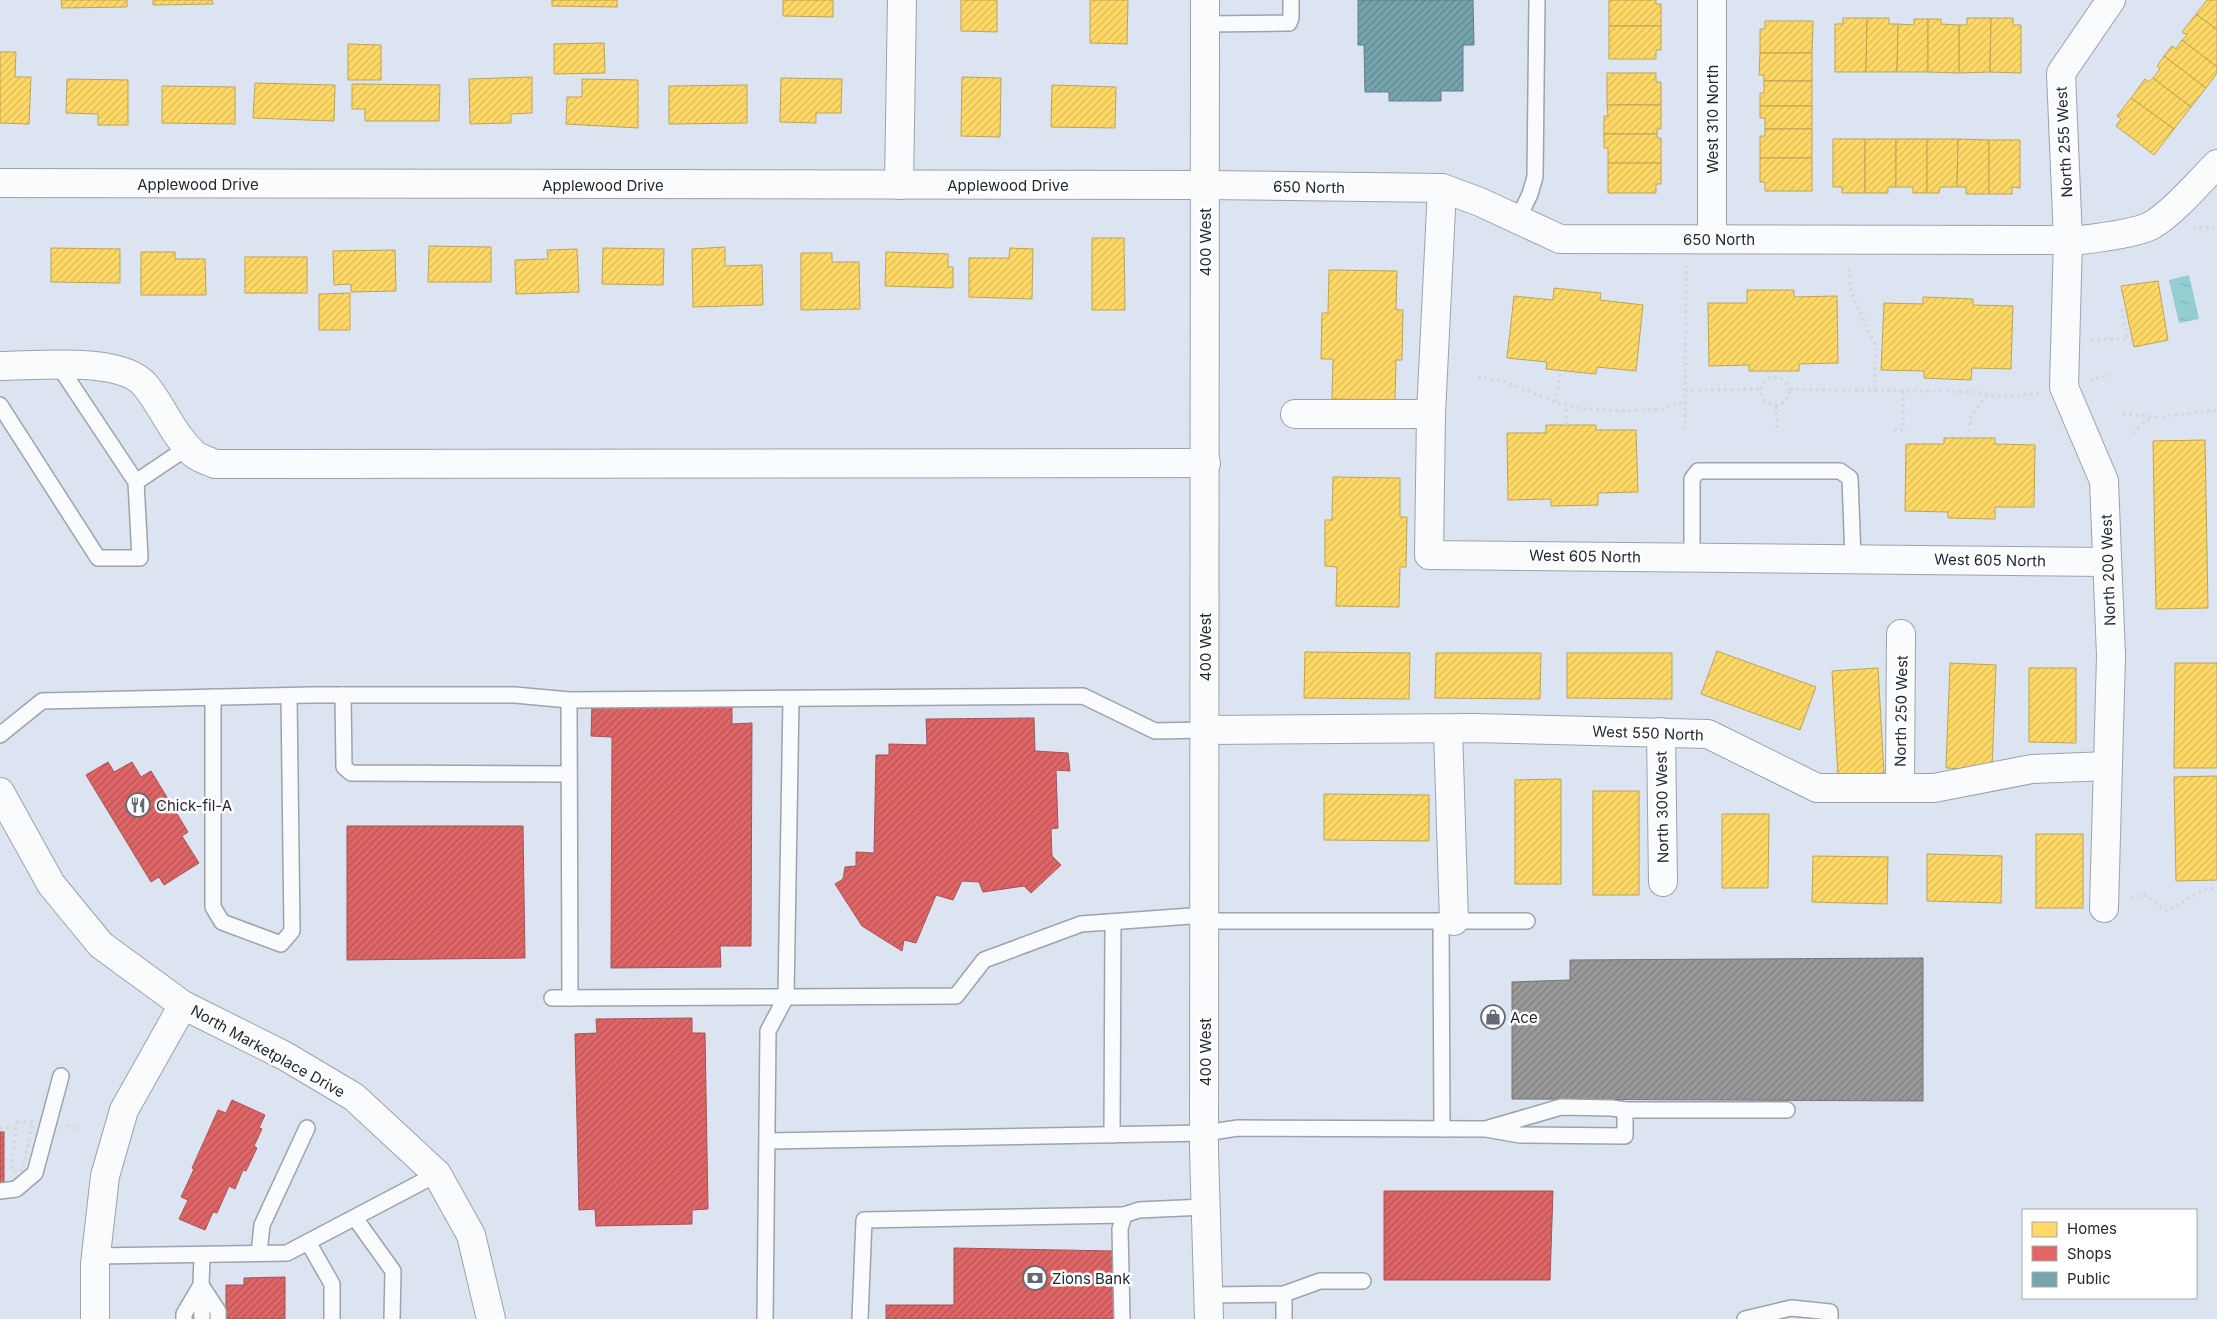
<svg xmlns="http://www.w3.org/2000/svg" width="2217" height="1319" font-family="Inter,sans-serif">
<style>
.water{fill:url(#water-ripples)}
.homes{fill:url(#homes-hatch);stroke:#bda457}
.shops{fill:url(#shops-hatch);stroke:#a75357}
.public{fill:url(#public-hatch);stroke:#5d808a}
.industry{fill:url(#industry-hatch);stroke:#75777a}
.lines{fill:none;stroke-linecap:round;stroke-linejoin:round}
.service-casing{stroke:#9ca3ad;stroke-width:18}
.minor-casing{stroke:#9ca3ad;stroke-width:30}
.tertiary-casing{stroke:#9ca3ad;stroke-width:30}
.path{stroke:#d4d6d9;stroke-width:3;stroke-dasharray:2.5 4;stroke-linecap:butt}
.service{stroke:#fafbfd;stroke-width:15}
.minor{stroke:#fafbfd;stroke-width:28}
.tertiary{stroke:#fafbfd;stroke-width:28}
.labels{text-anchor:middle;dominant-baseline:central;stroke-width:5;stroke-linejoin:round;paint-order:stroke}
.street-label{font-size:15px;fill:#222833;stroke:#fff}
.poi-label{font-size:15px;fill:#222833;stroke:#fff;text-anchor:start}
</style>
<defs>
<pattern id="water-ripples" width="26" height="14" patternUnits="userSpaceOnUse" patternTransform="scale(1.25)"><rect width="26" height="14" fill="#94ced2"/><path d="M2 4q2-2 4 0t4 0M15 11q2-2 4 0t4 0" fill="none" stroke="#7fb1b5"/></pattern>
<pattern id="homes-hatch" width="6" height="6" patternUnits="userSpaceOnUse" patternTransform="scale(1.25)"><rect width="6" height="6" fill="#ffd966"/><path d="M-1 1l2-2M0 6l6-6M5 7l2-2" fill="none" stroke="#daba59"/></pattern>
<pattern id="shops-hatch" width="6" height="6" patternUnits="userSpaceOnUse" patternTransform="scale(1.25)"><rect width="6" height="6" fill="#e06666"/><path d="M-1 1l2-2M0 6l6-6M5 7l2-2" fill="none" stroke="#b55455"/></pattern>
<pattern id="public-hatch" width="6" height="6" patternUnits="userSpaceOnUse" patternTransform="scale(1.25)"><rect width="6" height="6" fill="#76a5af"/><path d="M-1 1l2-2M0 6l6-6M5 7l2-2" fill="none" stroke="#60868f"/></pattern>
<pattern id="industry-hatch" width="6" height="6" patternUnits="userSpaceOnUse" patternTransform="scale(1.25)"><rect width="6" height="6" fill="#999"/><path d="M-1 1l2-2M0 6l6-6M5 7l2-2" fill="none" stroke="#7c7d7d"/></pattern>
</defs>
<rect width="100%" height="100%" fill="#dce4f1"/>
<polygon class="water" points="2189,275 2199,319 2179,323 2169,280"/>
<g class="homes">
<polygon points="61,0 127,0 127,7 62,8"/>
<polygon points="153,0 212,0 213,4 153,5"/>
<polygon points="552,0 617,0 617,7 552,6"/>
<polygon points="783,0 833,0 833,17 783,16"/>
<polygon points="961,0 997,0 997,32 961,31"/>
<polygon points="1090,0 1128,0 1127,44 1090,43"/>
<polygon points="1609,0 1656,0 1656,4 1661,4 1661,26 1609,26"/>
<polygon points="2207,0 2217,0 2217,30 2196,14"/>
<polygon points="2196,14 2217,30 2217,67 2182,40 2187,35 2182,32"/>
<polygon points="1843,18 1867,18 1866,72 1835,72 1835,24 1843,24"/>
<polygon points="1867,18 1889,18 1889,24 1898,24 1897,72 1866,72"/>
<polygon points="1967,18 1991,18 1990,72 1959,73 1959,25 1967,25"/>
<polygon points="1991,18 2013,18 2013,25 2021,25 2021,73 1990,72"/>
<polygon points="1914,19 1928,19 1928,72 1897,72 1898,24 1914,25"/>
<polygon points="1928,19 1941,19 1941,24 1959,25 1959,73 1928,72"/>
<polygon points="1765,21 1813,21 1812,53 1760,53 1760,29 1765,29"/>
<polygon points="1609,26 1661,26 1661,50 1656,50 1656,59 1609,59"/>
<polygon points="2182,40 2217,67 2217,73 2206,88 2164,56 2172,46 2176,49"/>
<polygon points="604,43 605,73 554,74 554,44"/>
<polygon points="348,44 381,45 381,80 348,80"/>
<polygon points="0,52 16,52 15,77 31,77 29,124 0,123"/>
<polygon points="1760,53 1812,53 1812,81 1764,81 1764,75 1759,75"/>
<polygon points="2164,56 2206,88 2191,107 2153,78 2160,69 2157,66"/>
<polygon points="1607,73 1656,73 1656,82 1661,82 1661,105 1607,105"/>
<polygon points="532,77 532,113 511,114 511,123 470,124 469,79"/>
<polygon points="962,77 1001,78 1000,137 961,136"/>
<polygon points="781,78 842,79 841,113 816,113 816,123 780,122"/>
<polygon points="2153,78 2191,107 2174,129 2131,98 2145,79 2149,82"/>
<polygon points="67,79 128,80 128,125 98,125 98,114 66,113"/>
<polygon points="582,79 638,80 638,128 566,124 567,97 582,97"/>
<polygon points="1764,81 1812,81 1812,106 1760,106 1760,93 1764,93"/>
<polygon points="255,83 335,85 334,121 253,118"/>
<polygon points="352,84 440,85 439,121 365,121 365,109 352,109"/>
<polygon points="747,85 747,123 669,124 669,86"/>
<polygon points="1052,85 1116,87 1115,128 1051,127"/>
<polygon points="162,86 235,87 235,124 162,123"/>
<polygon points="2131,98 2174,129 2154,155 2116,126 2121,119 2117,116"/>
<polygon points="1607,105 1661,105 1661,129 1657,129 1657,134 1604,134 1604,116 1608,116"/>
<polygon points="1760,106 1812,106 1812,129 1765,129 1765,118 1760,118"/>
<polygon points="1765,129 1812,129 1812,158 1760,158 1760,136 1765,136"/>
<polygon points="1604,134 1657,134 1657,138 1661,138 1661,163 1608,163 1608,148 1604,148"/>
<polygon points="1833,139 1865,139 1865,193 1842,193 1842,187 1833,187"/>
<polygon points="1865,139 1896,139 1896,187 1888,187 1888,193 1865,193"/>
<polygon points="1896,139 1927,139 1927,193 1913,193 1913,187 1896,187"/>
<polygon points="1927,139 1958,139 1957,187 1940,187 1939,193 1927,193"/>
<polygon points="1958,139 1989,140 1989,194 1966,194 1966,187 1957,187"/>
<polygon points="1989,140 2020,140 2020,188 2012,187 2012,194 1989,194"/>
<polygon points="1760,158 1812,158 1812,191 1765,191 1765,182 1760,182"/>
<polygon points="1608,163 1661,163 1661,184 1656,184 1656,193 1608,193"/>
<polygon points="1092,238 1124,238 1125,310 1092,310"/>
<polygon points="429,246 491,247 491,282 428,282"/>
<polygon points="725,247 725,266 762,265 763,305 693,307 692,249"/>
<polygon points="51,248 120,249 120,283 51,282"/>
<polygon points="603,248 664,249 663,285 602,284"/>
<polygon points="1010,248 1033,249 1032,299 969,297 969,258 1009,258"/>
<polygon points="577,249 579,292 516,294 515,260 548,259 547,250"/>
<polygon points="395,250 396,291 351,292 351,284 334,285 333,251"/>
<polygon points="141,252 175,252 175,259 205,259 206,295 141,295"/>
<polygon points="886,252 948,254 948,267 953,267 953,288 885,286"/>
<polygon points="801,253 832,253 832,262 859,262 860,309 801,310"/>
<rect x="245" y="257" width="62" height="36"/>
<polygon points="1329,270 1397,271 1396,310 1403,310 1402,360 1396,360 1395,400 1332,399 1333,359 1321,359 1322,313 1328,313"/>
<polygon points="2158,281 2168,340 2134,347 2121,286"/>
<polygon points="1554,288 1601,293 1600,300 1643,305 1636,371 1597,367 1596,374 1546,369 1547,362 1507,358 1514,296 1553,300"/>
<polygon points="1747,290 1794,290 1794,297 1837,296 1838,363 1799,364 1799,371 1749,371 1749,365 1709,366 1708,303 1747,303"/>
<polygon points="350,293 350,330 319,330 319,294"/>
<polygon points="1923,297 1973,299 1973,305 2013,306 2011,369 1972,368 1971,380 1924,378 1924,371 1881,370 1884,303 1923,304"/>
<polygon points="1546,425 1596,425 1596,430 1636,430 1638,492 1598,493 1598,505 1551,506 1551,499 1508,500 1507,433 1546,433"/>
<polygon points="1944,438 1995,438 1995,444 2035,445 2034,507 1995,507 1995,519 1948,518 1948,512 1905,511 1906,444 1944,444"/>
<polygon points="2205,440 2208,608 2156,609 2153,441"/>
<polygon points="1333,477 1400,478 1400,517 1407,517 1406,567 1400,567 1399,607 1336,606 1337,567 1325,566 1325,520 1332,520"/>
<polygon points="1717,651 1816,687 1800,730 1701,694"/>
<polygon points="1305,652 1410,653 1409,699 1304,698"/>
<polygon points="1436,653 1541,653 1540,699 1435,698"/>
<polygon points="1567,653 1672,653 1672,699 1567,698"/>
<polygon points="1950,663 1996,665 1992,770 1946,768"/>
<polygon points="2175,663 2217,663 2217,768 2174,768"/>
<polygon points="1878,668 1884,773 1838,776 1832,671"/>
<polygon points="2029,668 2076,668 2076,743 2029,742"/>
<polygon points="2217,776 2217,880 2176,881 2174,777"/>
<polygon points="1561,779 1561,884 1515,884 1515,780"/>
<rect x="1593" y="791" width="46" height="104"/>
<polygon points="1324,794 1429,795 1429,841 1324,840"/>
<polygon points="1722,814 1769,814 1768,888 1722,888"/>
<rect x="2036" y="834" width="47" height="74"/>
<polygon points="1927,854 2002,856 2001,903 1927,901"/>
<polygon points="1813,856 1888,857 1887,904 1812,902"/>
</g>
<g class="shops">
<polygon points="592,703 732,705 732,724 752,723 751,946 720,946 721,967 611,968 612,737 591,736"/>
<polygon points="1034,718 1035,751 1068,753 1070,771 1056,770 1058,828 1051,829 1052,856 1061,865 1031,893 1024,886 983,892 979,882 962,881 953,900 936,895 916,943 904,940 902,951 862,926 835,884 843,879 845,867 856,866 856,852 874,853 876,755 889,755 889,744 927,745 926,719"/>
<polygon points="108,762 114,772 132,762 141,777 151,771 188,832 182,836 199,863 164,885 159,877 151,882 86,775"/>
<polygon points="347,826 523,826 525,958 347,960"/>
<polygon points="692,1018 692,1033 705,1033 708,1209 692,1210 692,1224 596,1226 595,1209 579,1210 575,1034 597,1033 596,1019"/>
<polygon points="232,1100 265,1115 259,1128 262,1129 254,1146 257,1148 246,1171 243,1170 235,1189 229,1186 217,1213 213,1212 205,1230 179,1219 188,1200 181,1197 194,1169 192,1168 218,1110 226,1113"/>
<rect x="0" y="1132" width="4" height="52"/>
<polygon points="1384,1191 1553,1191 1550,1280 1384,1280"/>
<polygon points="954,1248 1115,1251 1115,1319 886,1319 886,1305 954,1305"/>
<polygon points="285,1277 285,1319 200,1319 200,1317 226,1317 226,1285 244,1285 244,1278"/>
</g>
<polygon class="public" points="1358,0 1473,0 1474,45 1463,45 1463,91 1441,91 1441,101 1389,101 1389,92 1365,92 1364,45 1358,45"/>
<polygon class="industry" points="1923,958 1923,1101 1512,1099 1512,982 1570,980 1570,960"/>
<g class="lines">
<g class="service-casing">
<g id="service">
<polyline points="1205,24 1289,23 1291,18 1291,0"/>
<polyline points="1517,221 1530,194 1535,177 1537,0"/>
<polyline points="0,405 98,558 140,558 136,482 59,366"/>
<polyline points="136,482 188,447"/>
<polyline points="1692,557 1692,479 1698,471 1840,471 1850,478 1853,559"/>
<polyline points="343,695 344,767 351,773 569,774"/>
<polyline points="213,697 213,907 222,922 281,944 292,931 289,696"/>
<polyline points="791,699 786,997 956,996 984,960 1081,924 1205,915"/>
<polyline points="569,700 570,998"/>
<polyline points="0,735 42,701 312,695 515,695 569,700 1083,696 1155,731 1204,730"/>
<polyline points="1205,921 1527,921"/>
<polyline points="1441,921 1442,1129"/>
<polyline points="552,998 786,997 768,1031 765,1319"/>
<polyline points="1489,1128 1561,1107 1612,1108 1625,1110"/>
<polyline points="1112,1135 1113,922"/>
<polyline points="768,1141 1205,1133 1238,1128 1486,1129 1520,1135 1625,1136 1625,1110 1787,1110"/>
<polyline points="0,1191 16,1189 35,1173 61,1076"/>
<polyline points="355,1218 393,1271 392,1319"/>
<polyline points="308,1242 332,1284 332,1319"/>
<polyline points="259,1253 262,1225 307,1128"/>
<polyline points="96,1256 287,1253 437,1174"/>
<polyline points="201,1285 218,1311 218,1317"/>
<polyline points="201,1285 202,1317"/>
<polyline points="1284,1294 1284,1319"/>
<polyline points="1207,1295 1284,1294 1320,1281 1363,1281"/>
<polyline points="184,1319 184,1314 201,1285 202,1256"/>
<polyline points="860,1319 864,1220 1124,1215"/>
<polyline points="1122,1319 1120,1229 1124,1215 1139,1210 1204,1207"/>
<polyline points="1745,1319 1791,1308 1830,1312 1830,1319"/>
</g>
</g>
<g class="minor-casing">
<g id="minor">
<path d="M 0,183 L 1205,185 L 1442,188 L 1480,202 L 1560,239 L 2081,240 C 2098,238 2138,233 2152,225 C 2173,213 2200,181 2217,164"/>
<polyline points="899,185 902,0"/>
<polyline points="1442,188 1431,414 1429,555 2107,562"/>
<polyline points="1712,239 1712,0"/>
<path d="M 0,366 C 36,366 121,356 145,385 C 163,407 173,435 194,454 C 200,459 209,461 215,464 L 1206,463"/>
<polyline points="1295,414 1431,414"/>
<polyline points="1448,729 1454,921"/>
<polyline points="1204,730 1474,728 1708,734 1817,788 1934,788 2032,769 2108,766"/>
<polyline points="1661,732 1663,882"/>
<polyline points="1900,788 1901,634"/>
<polyline points="2104,908 2111,656 2104,481 2064,387 2068,240 2061,73 2111,0"/>
<polyline points="95,1319 95,1264 105,1176 124,1110 183,1005"/>
</g>
</g>
<g class="tertiary-casing">
<g id="tertiary">
<polyline points="1205,0 1204,1151 1209,1319"/>
<polyline points="0,792 51,884 101,945 183,1005 285,1056 354,1097 437,1174 471,1235 491,1319"/>
</g>
</g>
<g class="path">
<polyline points="2193,227 2217,228"/>
<polyline points="1849,269 1851,293 1875,344 1875,391"/>
<polyline points="2091,339 2128,339 2121,306"/>
<circle cx="1775" cy="391" r="14"/>
<polyline points="1478,377 1503,381 1555,402 1586,409 1625,411 1665,409 1685,401"/>
<polyline points="2090,380 2110,375"/>
<path d="M 1790,389 L 1976,392 C 1999,398 2018,396 2040,393"/>
<polyline points="1685,390 1761,389"/>
<polyline points="1555,402 1561,370"/>
<polyline points="1776,406 1777,429"/>
<polyline points="2123,414 2159,417 2217,410"/>
<polyline points="1566,425 1566,405"/>
<polyline points="1685,430 1686,265"/>
<polyline points="1894,430 1903,430 1903,391"/>
<polyline points="2133,433 2144,422 2154,417"/>
<polyline points="1968,438 1971,417 1987,395"/>
<polyline points="2131,898 2144,895 2166,911 2204,890 2217,887"/>
<polygon points="17,1122 33,1122 23,1169 20,1172 12,1170 11,1167"/>
<polyline points="68,1125 79,1130"/>
<polyline points="0,1128 16,1128"/>
</g>
<use href="#service" class="service"/>
<use href="#minor" class="minor"/>
<use href="#tertiary" class="tertiary"/>
</g>
<defs>
<g id="restaurant-ring" transform="scale(1.25)"><circle r="9.5" fill="#fff" stroke="#636a76" stroke-width="1.5"/><path d="M-5-6h1v4h1v-4h1v4h1v-4h1v5L-1.5 .5V6h-2V.5L-5-1ZM5-6V6H3V1.5H1.5Q1.5-4 5-6Z" fill="#636a76"/></g>
<g id="shop-ring" transform="scale(1.25)"><circle r="9.5" fill="#fff" stroke="#636a76" stroke-width="1.5"/><path d="M-5-2.5h2.3a2.7 3.5 0 0 1 5.4 0H5L5.5 6h-11ZM-1.5-2.5h3a1.5 2.3 0 0 0-3 0Z" fill="#636a76"/></g>
<g id="bank-ring" transform="scale(1.25)"><circle r="9.5" fill="#fff" stroke="#636a76" stroke-width="1.5"/><path d="M-6-4H6V4H-6ZM0-2.3a2.3 2.3 0 1 0 0 4.6a2.3 2.3 0 1 0 0-4.6Z" fill="#636a76"/></g>
</defs>
<g fill-rule="evenodd">
<use href="#restaurant-ring" x="138" y="805"/>
<use href="#shop-ring" x="1493" y="1017"/>
<use href="#bank-ring" x="1035" y="1278"/>
</g>
<g class="labels">
<g class="street-label">
<text transform="translate(1712 119) rotate(-90)">West 310 North</text>
<text transform="translate(2064 142) rotate(-93)">North 255 West</text>
<text x="198" y="184">Applewood Drive</text>
<text x="603" y="185">Applewood Drive</text>
<text x="1008" y="185">Applewood Drive</text>
<text transform="translate(1309 187) rotate(1)">650 North</text>
<text x="1719" y="239">650 North</text>
<text transform="translate(1205 242) rotate(-90)">400 West</text>
<text transform="translate(1585 556) rotate(1)">West 605 North</text>
<text transform="translate(1990 560) rotate(1)">West 605 North</text>
<text transform="translate(2108 570) rotate(-92)">North 200 West</text>
<text transform="translate(1205 647) rotate(-90)">400 West</text>
<text transform="translate(1901 711) rotate(-89)">North 250 West</text>
<text transform="translate(1648 733) rotate(2)">West 550 North</text>
<text transform="translate(1662 807) rotate(-91)">North 300 West</text>
<text transform="translate(268 1051) rotate(29)">North Marketplace Drive</text>
<text transform="translate(1205 1052) rotate(-90)">400 West</text>
</g>
<g class="poi-label">
<text x="156" y="805">Chick-fil-A</text>
<text x="1510" y="1017">Ace</text>
<text x="1052" y="1278">Zions Bank</text>
</g>
</g>
<rect x="2022" y="1209" width="175" height="90" fill="#ffffff" stroke="#a7a9ad"/>
<rect x="2032" y="1222" width="25" height="15" fill="#ffd966" stroke="#a7a9ad"/>
<text x="2067" y="1234" font-size="15" fill="#222833">Homes</text>
<rect x="2032" y="1246" width="25" height="15" fill="#e06666" stroke="#a7a9ad"/>
<text x="2067" y="1259" font-size="15" fill="#222833">Shops</text>
<rect x="2032" y="1272" width="25" height="15" fill="#76a5af" stroke="#a7a9ad"/>
<text x="2067" y="1284" font-size="15" fill="#222833">Public</text>
</svg>
